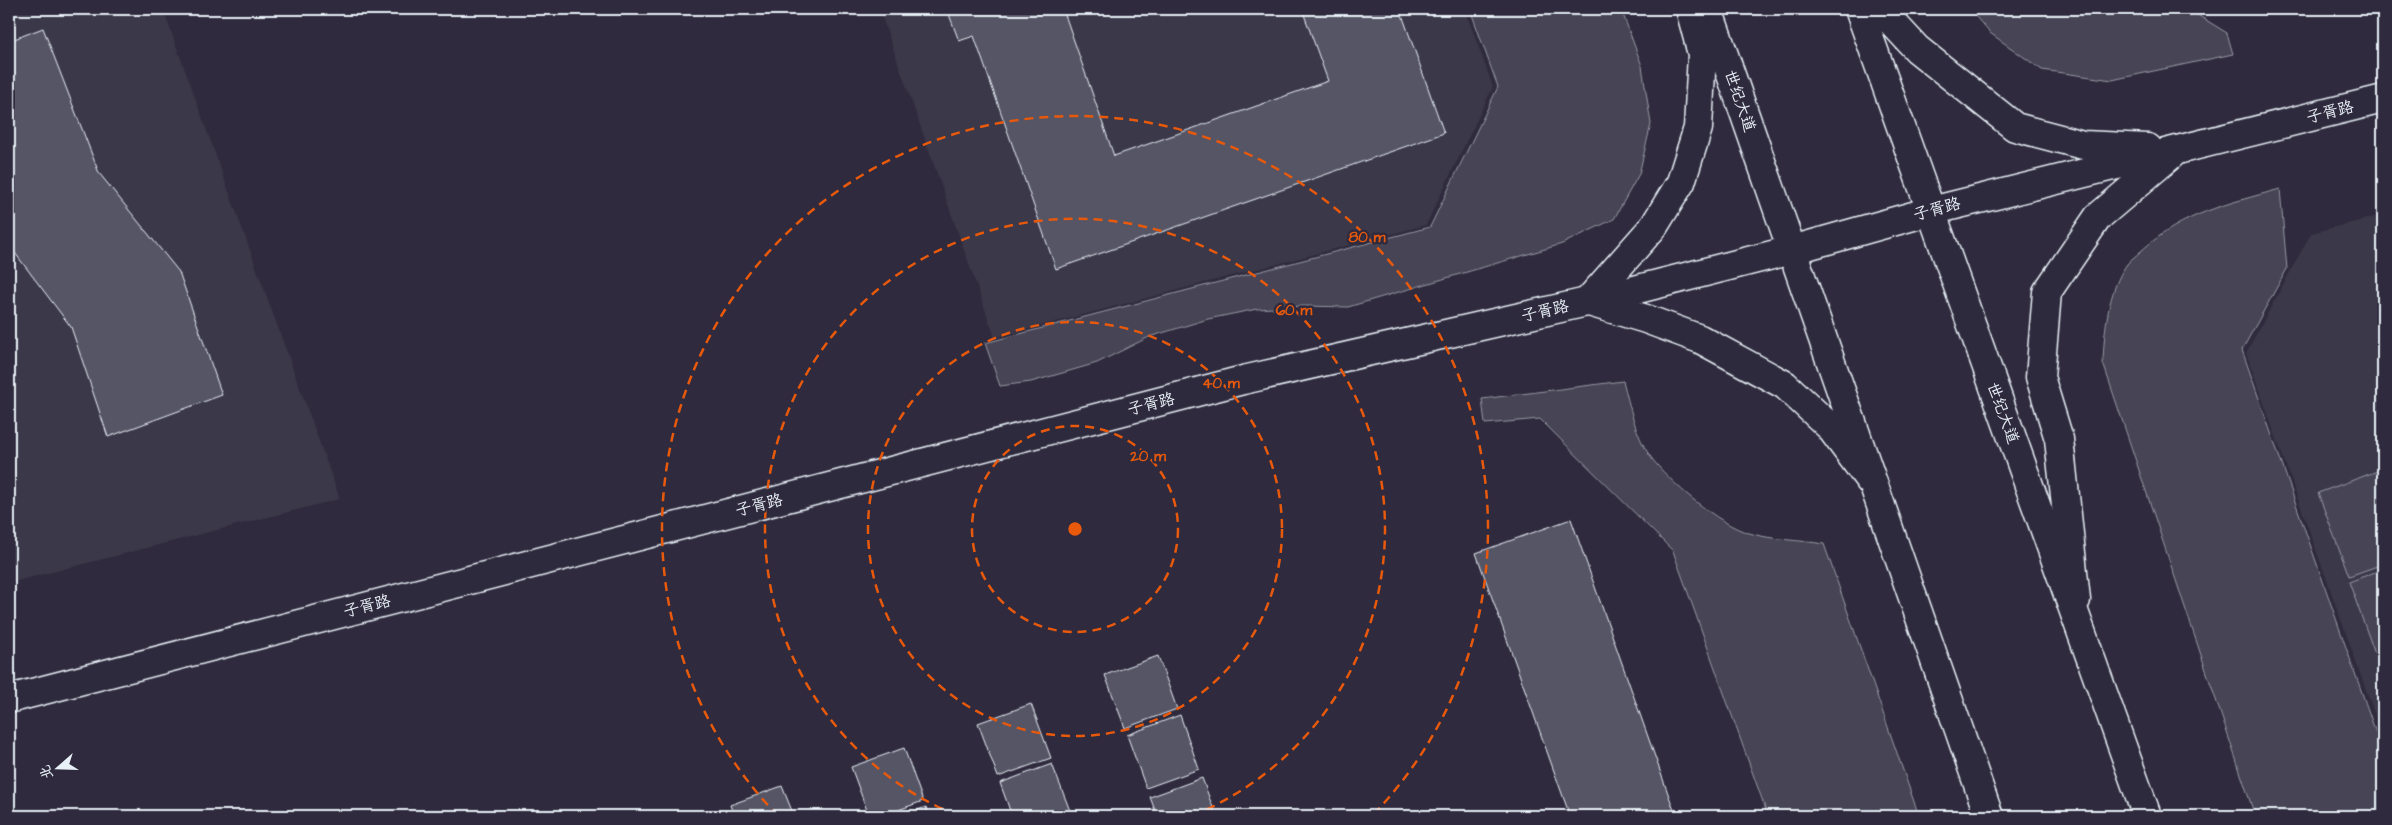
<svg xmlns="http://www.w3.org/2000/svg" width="2392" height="825" font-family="'Architects Daughter','LXGW WenKai TC',sans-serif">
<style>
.built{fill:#3b3749}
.green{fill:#464455;stroke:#979aa6}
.building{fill:#575565;stroke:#e8f1f8}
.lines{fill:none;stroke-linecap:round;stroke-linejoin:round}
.secondary-casing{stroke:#e8f1f8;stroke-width:31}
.primary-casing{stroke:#e8f1f8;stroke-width:31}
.secondary{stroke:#2f2a3d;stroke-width:28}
.primary{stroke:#2f2a3d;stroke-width:28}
.ring{fill:none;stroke:#e8590c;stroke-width:2.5;stroke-dasharray:9 6}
.labels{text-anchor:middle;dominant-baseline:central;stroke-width:4.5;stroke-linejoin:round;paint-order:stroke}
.street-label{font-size:16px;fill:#e8f1f8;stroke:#2f2a3d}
.centre{fill:#e8590c;stroke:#2f2a3d;stroke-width:2.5}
.ring-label{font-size:15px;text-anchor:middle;font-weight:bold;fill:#e8590c;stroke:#2f2a3d;stroke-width:4.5;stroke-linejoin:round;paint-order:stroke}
</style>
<rect width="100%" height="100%" fill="#2f2a3d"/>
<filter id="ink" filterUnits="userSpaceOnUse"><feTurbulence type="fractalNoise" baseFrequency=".02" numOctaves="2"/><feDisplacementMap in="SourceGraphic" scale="10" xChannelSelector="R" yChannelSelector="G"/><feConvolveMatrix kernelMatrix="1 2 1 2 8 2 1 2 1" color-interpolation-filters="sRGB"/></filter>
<g filter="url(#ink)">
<g class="built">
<polygon points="9,9 163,9 340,499 9,583"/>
<polygon points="879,9 1465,9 1493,87 1426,225 995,338"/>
<polygon points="2383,215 2383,738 2246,353 2311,233"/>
</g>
<g class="green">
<polygon points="1470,9 1621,9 1642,66 1651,124 1639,174 1614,219 1562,244 1348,307 1304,306 1257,309 1208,319 1149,337 1097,363 1031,382 1000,386 985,343 1430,227 1498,87"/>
<polygon points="1969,9 2188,9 2227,33 2233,54 2112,80 2042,70 1990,33"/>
<path d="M 2280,189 L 2287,269 L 2242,350 L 2383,753 L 2383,816 L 2255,816 L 2103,363 C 2104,332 2108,290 2127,264 C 2131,259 2137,255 2141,251 C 2183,213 2227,204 2280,189 Z"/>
<path d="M 1623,381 C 1630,406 1635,435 1650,456 C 1668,481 1719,525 1749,533 C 1772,540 1800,540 1824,544 L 1919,816 L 1768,816 L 1673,551 L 1540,419 L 1485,424 L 1482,399 Z"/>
<polygon points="2383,469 2383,564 2349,576 2318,493"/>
<polygon points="2383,569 2383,664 2379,665 2349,582"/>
</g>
<g class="building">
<polygon points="947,9 1063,9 1114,156 1328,81 1302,9 1400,9 1444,133 1056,269 974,36 959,41"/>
<polygon points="43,28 99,173 179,272 222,395 108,437 71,327 9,245 9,41"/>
<polygon points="1571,519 1676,816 1570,816 1476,553"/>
<polygon points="1158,656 1177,709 1125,728 1105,675"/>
<polygon points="1031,704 1051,758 998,777 978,723"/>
<polygon points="1180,715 1199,769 1146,788 1127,735"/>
<polygon points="904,748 923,801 882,816 869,816 851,767"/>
<polygon points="1052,764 1072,816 1012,816 1000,783"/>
<polygon points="1202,778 1216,816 1157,816 1150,797"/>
<polygon points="782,786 794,816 734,816 730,805"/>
<polygon points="926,807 929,816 901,816"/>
</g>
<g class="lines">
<g class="secondary-casing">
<g id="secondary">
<polyline points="1880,9 1917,49 2015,127 2083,145 2148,148"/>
<polyline points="1587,302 1654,226 1681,182 1698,128 1702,54 1690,9"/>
<polyline points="1589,302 1646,319 1700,339 1785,385 1830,427 1870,481"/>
<polyline points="2076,600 2059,439 2040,377 2047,292 2098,217 2172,154"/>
<polyline points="9,699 1243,380 1587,302 1792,250 1931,211 2383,99"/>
</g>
</g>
<g class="primary-casing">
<g id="primary">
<polyline points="1708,9 1989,816"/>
<polyline points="1859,9 2147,816"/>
</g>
</g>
<use href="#secondary" class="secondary"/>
<use href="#primary" class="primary"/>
</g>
</g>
<g class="ring">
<circle cx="1075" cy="529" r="103"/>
<circle cx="1075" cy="529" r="207"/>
<path d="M956 815A310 310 0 1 1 1194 815"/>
<path d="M778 816A413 413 0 1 1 1372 816"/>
</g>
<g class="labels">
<g class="street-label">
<text transform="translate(1740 101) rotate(71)">世纪大道</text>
<text transform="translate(2330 112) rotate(-14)">子胥路</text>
<text transform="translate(1937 209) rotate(-15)">子胥路</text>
<text transform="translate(1545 311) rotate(-13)">子胥路</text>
<text transform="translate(1151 404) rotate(-14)">子胥路</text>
<text transform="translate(2003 413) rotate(70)">世纪大道</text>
<text transform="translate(759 505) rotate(-14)">子胥路</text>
<text transform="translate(367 606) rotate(-14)">子胥路</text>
</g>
</g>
<circle cx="1075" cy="529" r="8" class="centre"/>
<g class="ring-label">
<text x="1367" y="242">80 m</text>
<text x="1294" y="315">60 m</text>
<text x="1221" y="388">40 m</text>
<text x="1148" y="461">20 m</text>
</g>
<rect width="2392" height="825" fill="none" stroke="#2f2a3d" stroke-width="30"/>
<rect x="15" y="15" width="2362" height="795" fill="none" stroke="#e8f1f8" stroke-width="2" filter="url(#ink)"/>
<g transform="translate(58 768) rotate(250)" stroke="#2f2a3d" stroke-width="4" paint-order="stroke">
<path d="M0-4L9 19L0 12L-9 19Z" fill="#e8f1f8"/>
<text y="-8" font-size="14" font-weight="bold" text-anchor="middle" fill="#e8f1f8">北</text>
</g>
</svg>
